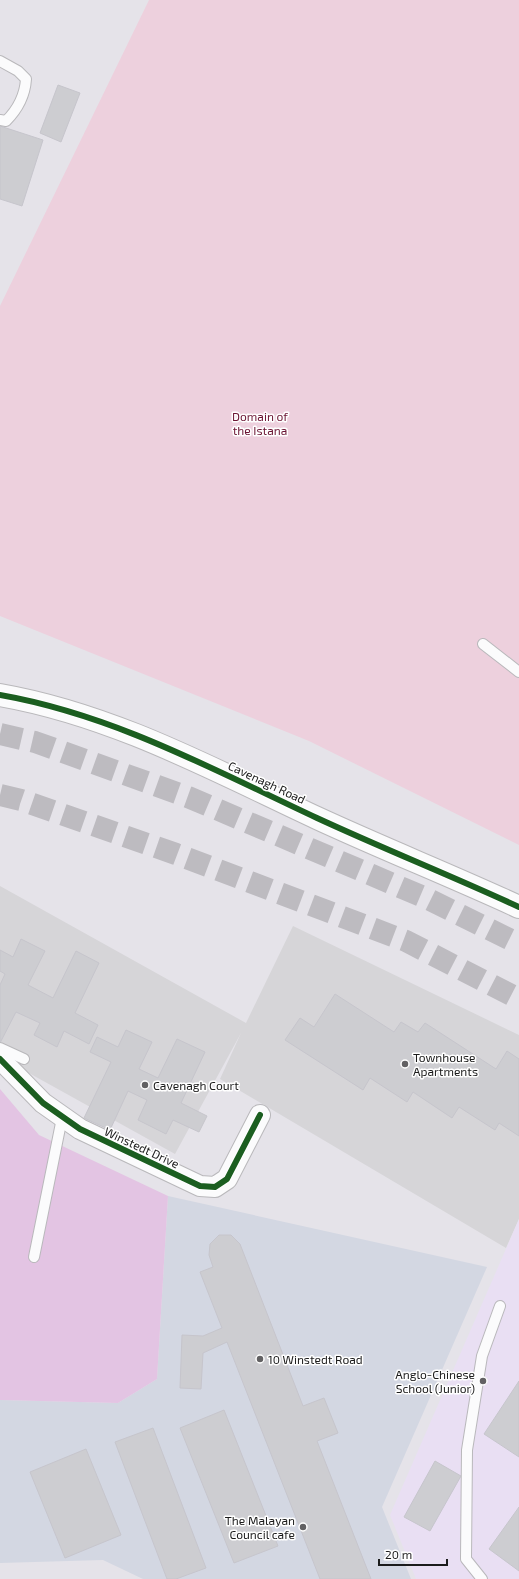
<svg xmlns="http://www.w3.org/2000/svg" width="519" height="1579" font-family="'Exo 2',sans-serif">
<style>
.residential{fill:#d6d5d8}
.commercial{fill:#d3d7e2}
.education{fill:#e9dff3}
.grass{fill:#e3c4e3}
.park{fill:#edd0dd}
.building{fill:#cdcdd1;stroke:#c6c5cc}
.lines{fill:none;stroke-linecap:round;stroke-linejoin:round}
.motorway-tunnel{stroke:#bdbbc0;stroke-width:22;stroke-dasharray:22 11;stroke-linecap:butt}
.service-casing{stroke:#b9b8bb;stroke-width:12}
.minor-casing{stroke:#b9b8bb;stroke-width:22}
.tertiary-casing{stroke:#b9b8bb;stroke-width:24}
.service{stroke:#fbfbfc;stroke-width:10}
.minor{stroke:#fbfbfc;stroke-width:20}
.tertiary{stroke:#fbfbfc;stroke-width:22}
.cycleway-casing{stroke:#fff;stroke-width:8}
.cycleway{stroke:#1b5e20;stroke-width:6}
.poi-dot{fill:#626163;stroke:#fff;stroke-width:1.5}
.labels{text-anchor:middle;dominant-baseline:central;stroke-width:3;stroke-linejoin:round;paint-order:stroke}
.park-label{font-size:12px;fill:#6c1634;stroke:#fff}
.street-label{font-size:12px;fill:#1b1b1b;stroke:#fff}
.poi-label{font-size:12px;fill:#1b1b1b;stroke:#fff;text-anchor:start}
</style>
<rect width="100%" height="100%" fill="#e5e3e9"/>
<polygon class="residential" points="0,886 246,1023 293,926 519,1035 519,1219 506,1248 220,1079 241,1033 175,1154 0,1057"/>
<polygon class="commercial" points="168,1196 487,1267 382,1507 411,1579 143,1579 103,1560 0,1563 0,1400 118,1403 157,1379"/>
<polygon class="education" points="519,1219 519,1579 416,1579 390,1515"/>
<polygon class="grass" points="0,1089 39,1135 168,1196 157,1379 118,1403 0,1400"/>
<polygon class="park" points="149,0 519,0 519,845 309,741 0,616 0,306"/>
<g class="building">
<polygon points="58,85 80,93 61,142 40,133"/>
<polygon points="0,126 43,140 22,206 0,199"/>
<polygon points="21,939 45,951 28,985 53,998 76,951 99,963 75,1013 98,1025 89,1044 64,1031 57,1047 34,1035 40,1023 16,1012 0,1043 0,985 5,974 0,971 0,950 13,957"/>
<polygon points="335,994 394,1032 401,1022 418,1032 425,1023 496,1069 507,1051 519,1059 519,1136 499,1123 495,1130 459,1107 452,1118 413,1092 407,1102 370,1078 363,1090 285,1040 300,1018 314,1027"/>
<polygon points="126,1030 152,1042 139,1069 158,1078 177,1039 205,1052 181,1103 207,1116 199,1132 173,1120 166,1134 138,1120 147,1100 128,1091 110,1130 84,1118 111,1062 90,1052 97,1037 118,1047"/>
<polygon points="219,1235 231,1235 240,1244 303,1406 324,1398 338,1433 317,1441 371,1579 320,1579 227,1342 203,1353 201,1389 180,1388 182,1335 203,1336 222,1328 200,1272 213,1267 209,1255 210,1244"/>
<polygon points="519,1381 519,1457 484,1434"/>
<polygon points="224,1410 278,1546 234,1563 180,1428"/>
<polygon points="153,1428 206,1568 176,1579 167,1579 115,1442"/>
<polygon points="86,1449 121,1535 65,1558 30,1472"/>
<polygon points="435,1461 461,1476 430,1531 404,1517"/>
<polygon points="519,1507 519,1571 489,1549"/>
</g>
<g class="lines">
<g class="motorway-tunnel">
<polyline points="0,734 35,742 188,797 426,898 519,944"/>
<polyline points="0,795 21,800 176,854 406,941 519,999"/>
</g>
<g class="service-casing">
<g id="service">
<path d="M 0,61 L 18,71 L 26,79 C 25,95 17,110 6,121 L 0,120"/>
<polyline points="483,644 519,672"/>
<polyline points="0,1048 24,1059"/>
<polyline points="34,1257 62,1118"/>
<polyline points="482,1579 466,1559 467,1450 482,1356 500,1306"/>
</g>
</g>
<g class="minor-casing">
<polyline id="minor" points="0,1059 43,1103 80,1129 200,1186 215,1187 227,1179 260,1115"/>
</g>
<g class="tertiary-casing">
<path id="tertiary" d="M 0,695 C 114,715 214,770 317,818 C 384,849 452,876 519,907"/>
</g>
<use href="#service" class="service"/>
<use href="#minor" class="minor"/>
<use href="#tertiary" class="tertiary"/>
<g class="cycleway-casing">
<g id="cycleway">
<path d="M 0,695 C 114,715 214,770 317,818 C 384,849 452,876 519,907"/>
<polyline points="0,1059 43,1103 80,1129 200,1186 215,1187 227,1179 260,1115"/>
</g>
</g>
<use href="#cycleway" class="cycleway"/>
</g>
<g class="poi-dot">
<circle cx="405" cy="1064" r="4"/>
<circle cx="145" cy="1085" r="4"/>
<circle cx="260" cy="1359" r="4"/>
<circle cx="483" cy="1381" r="4"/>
<circle cx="303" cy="1527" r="4"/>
</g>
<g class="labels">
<g class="park-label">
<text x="260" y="416">Domain of<tspan x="260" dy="14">the Istana</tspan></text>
</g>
<g class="street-label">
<text transform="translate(267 782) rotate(25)">Cavenagh Road</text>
<text transform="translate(142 1147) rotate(25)">Winstedt Drive</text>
</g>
<g class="poi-label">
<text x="413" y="1057">Townhouse<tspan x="413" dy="14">Apartments</tspan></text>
<text x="153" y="1085">Cavenagh Court</text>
<text x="268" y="1359">10 Winstedt Road</text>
<text x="475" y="1374" text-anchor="end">Anglo-Chinese<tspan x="475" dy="14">School (Junior)</tspan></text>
<text x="295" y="1520" text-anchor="end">The Malayan<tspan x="295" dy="14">Council cafe</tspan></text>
</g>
</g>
<path d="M379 1559v6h68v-6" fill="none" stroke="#1b1b1b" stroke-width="2"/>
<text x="385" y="1559" font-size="12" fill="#1b1b1b" stroke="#ffffff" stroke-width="3" paint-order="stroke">20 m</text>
</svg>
